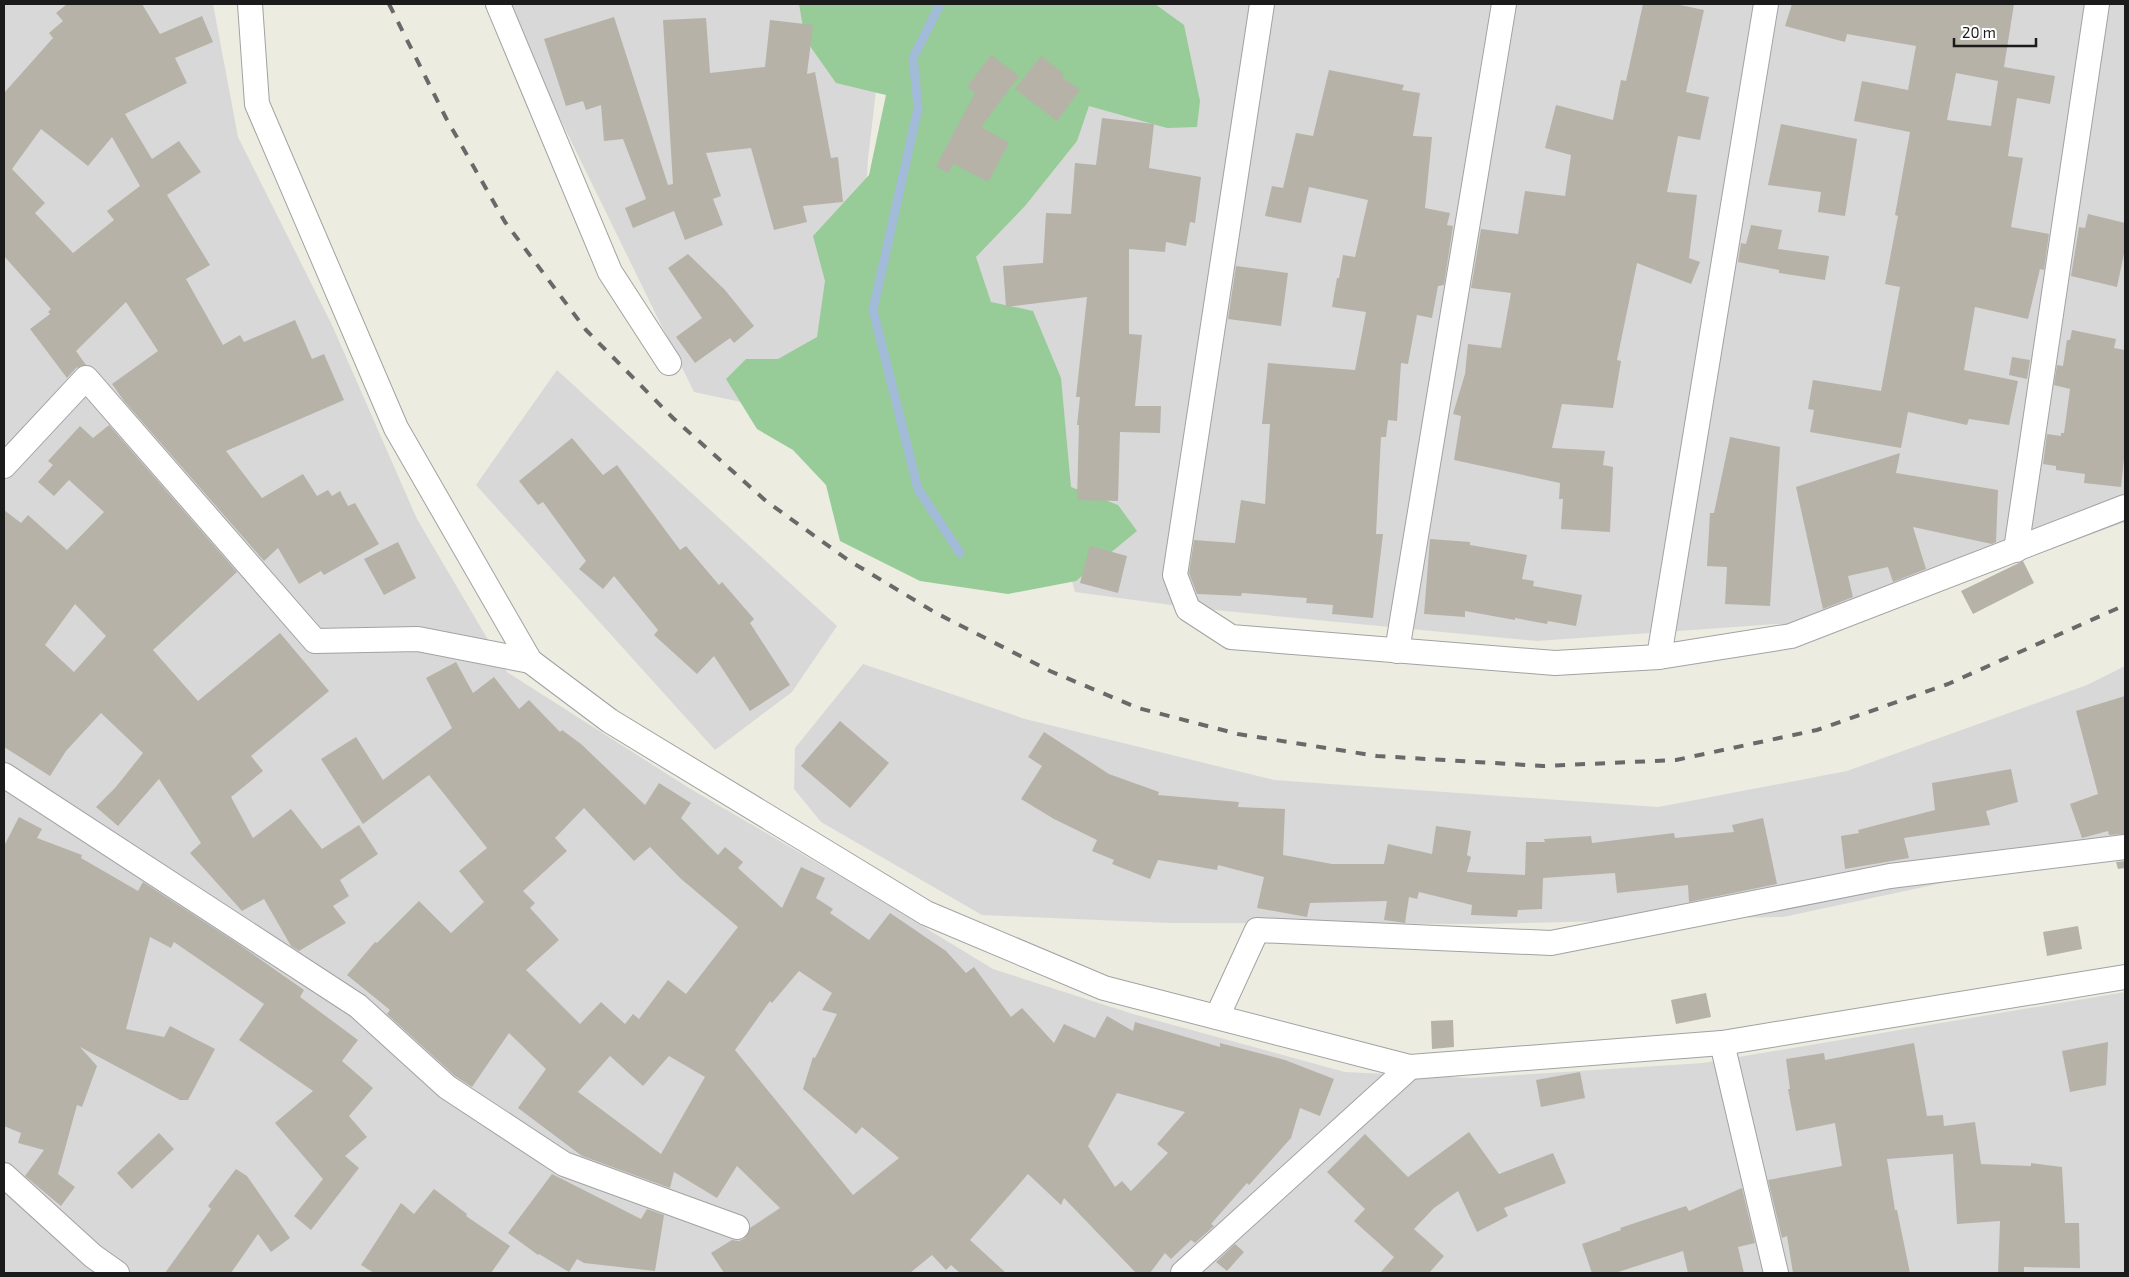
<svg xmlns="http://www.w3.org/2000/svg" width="2129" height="1277" font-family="'Exo 2',sans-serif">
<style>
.residential{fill:#d9d8d8}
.forest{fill:#97cb98}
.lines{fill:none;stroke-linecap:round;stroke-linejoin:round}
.stream{stroke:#a2bbd9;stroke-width:9}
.building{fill:#b6b2a7;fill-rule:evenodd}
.street-casing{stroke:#a2a2a2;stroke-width:26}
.street{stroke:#fff;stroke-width:24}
.rail{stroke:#696969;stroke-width:4;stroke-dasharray:10 10;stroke-linecap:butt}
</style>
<rect width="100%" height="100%" fill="#ecece1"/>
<g class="residential">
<polygon points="4,4 213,4 238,137 332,325 417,519 507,672 689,788 850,882 993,969 1133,1014 1345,1072 1471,1078 1703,1063 2125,992 2125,1273 4,1273"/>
<polygon points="504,4 902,4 884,22 868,159 852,426 694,392"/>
<polygon points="1124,4 2125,4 2125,522 1838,628 1777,624 1537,641 1193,608 1075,592 1040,462 934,154"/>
<polygon points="557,370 837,626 792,692 715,750 476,485"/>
<polygon points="863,664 1025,719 1274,780 1658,807 1847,771 2087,685 2125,666 2125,844 1783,917 1486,924 1170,923 982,915 821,822 794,789 795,748"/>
</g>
<polygon class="forest" points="799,4 1155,4 1184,25 1200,101 1197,127 1167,128 1089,106 1077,141 1025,206 976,257 991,302 1033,311 1061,378 1071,487 1118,505 1137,531 1076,581 1008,594 920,581 840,541 826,485 793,450 757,429 726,379 746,359 778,359 817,337 825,281 813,236 869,175 886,95 836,83 805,39"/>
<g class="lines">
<polyline class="stream" points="940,4 913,58 918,108 873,310 918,489 960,553"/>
</g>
<g class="building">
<path d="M 67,4 L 142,4 L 160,34 L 202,16 L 213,42 L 175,58 L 187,83 L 125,114 L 152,159 L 179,141 L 201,172 L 167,195 L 210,265 L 186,279 L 223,345 L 240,335 L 244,342 L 295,320 L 312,359 L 324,354 L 344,400 L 226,451 L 262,498 L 303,474 L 317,496 L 328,490 L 332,496 L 340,491 L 348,506 L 355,503 L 379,544 L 324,575 L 321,571 L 299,584 L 278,548 L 264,561 L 124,401 L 112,384 L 158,351 L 126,302 L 76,351 L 86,365 L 76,368 L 67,378 L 30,329 L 50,314 L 48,312 L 51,309 L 4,256 L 4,93 L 53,38 L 49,33 L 63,21 L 56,13 ZM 41,129 L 88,166 L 112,137 L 140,186 L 107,211 L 114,220 L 73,253 L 35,213 L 45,203 L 12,169 Z"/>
<polygon points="1643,4 1675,4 1704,10 1686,92 1709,97 1700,140 1678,136 1667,192 1697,195 1689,258 1700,262 1691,284 1637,263 1617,360 1621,361 1613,408 1562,404 1552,448 1605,451 1603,465 1613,467 1610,532 1561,529 1563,499 1559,499 1560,483 1454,460 1461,416 1453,414 1465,374 1468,344 1501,348 1511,293 1471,288 1481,229 1518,234 1525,191 1565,196 1571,155 1545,148 1556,105 1613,120 1621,80 1626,81"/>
<path d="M 1792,4 L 2014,4 L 2004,67 L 2055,76 L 2050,104 L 2017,98 L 2008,156 L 2023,158 L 2011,227 L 2049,234 L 2044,270 L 2040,269 L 2028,319 L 1975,307 L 1964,370 L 2018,381 L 2009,425 L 1969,419 L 1967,425 L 1908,412 L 1901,448 L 1810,432 L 1814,410 L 1808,409 L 1813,380 L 1881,391 L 1900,287 L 1885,284 L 1898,216 L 1895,215 L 1910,132 L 1854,121 L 1862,81 L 1908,90 L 1916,46 L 1847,34 L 1845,42 L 1785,26 ZM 1956,73 L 1998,81 L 1991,126 L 1947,120 Z"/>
<polygon points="614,17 668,185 673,184 663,20 706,18 710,73 765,67 770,20 813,25 807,74 815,72 831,158 838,157 843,202 803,206 807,222 774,230 751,148 706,153 721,196 713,199 723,225 685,240 674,211 633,228 625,208 646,199 623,139 604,141 601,105 586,110 583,101 566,106 544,39"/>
<polygon points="991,55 1019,76 981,127 1009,143 988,182 954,164 947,173 936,166 975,93 967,87"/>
<polygon points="1041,56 1064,74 1062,77 1080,90 1057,121 1015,89"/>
<polygon points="1329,70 1404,85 1402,90 1420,93 1413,136 1432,137 1425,208 1450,213 1447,225 1453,226 1444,285 1438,286 1432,318 1417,315 1408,364 1401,363 1397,421 1388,420 1386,437 1381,437 1376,534 1383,534 1373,618 1332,614 1333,605 1306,603 1307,598 1242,593 1241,596 1197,594 1189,573 1194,540 1235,543 1241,500 1265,504 1270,424 1262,424 1268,363 1355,370 1366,312 1332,307 1337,278 1339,278 1343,255 1355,257 1368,200 1309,187 1301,223 1265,216 1272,186 1283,188 1296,133 1313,136"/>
<polygon points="1102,118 1154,124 1149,168 1201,177 1195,223 1190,222 1186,246 1166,242 1165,252 1129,249 1129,334 1142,335 1135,406 1161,406 1160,433 1120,432 1118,501 1077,500 1079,425 1077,425 1080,397 1076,397 1087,297 1006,307 1003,266 1043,263 1046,213 1071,214 1075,163 1096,165"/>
<polygon points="1781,124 1857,139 1845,216 1818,212 1821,192 1768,185"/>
<polygon points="2088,214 2125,223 2125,249 2117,287 2071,276 2079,227 2085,228"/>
<polygon points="1751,225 1782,230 1778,249 1829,256 1825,280 1779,273 1779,270 1738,262 1741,243 1746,244"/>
<polygon points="688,254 725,290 754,326 734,343 730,338 695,363 676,337 702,318 668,268"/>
<polygon points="1236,266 1288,273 1281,326 1228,319"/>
<polygon points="2072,330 2116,339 2114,348 2125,350 2125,449 2121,487 2084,483 2085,474 2056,470 2056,466 2043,464 2047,434 2061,436 2061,433 2064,433 2070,389 2054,385 2057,365 2063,366 2067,340 2070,340"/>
<polygon points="2012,357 2030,360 2027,379 2009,375"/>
<path d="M 109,425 L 237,572 L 153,650 L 198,701 L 280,633 L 329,691 L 251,756 L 263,771 L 231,797 L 253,838 L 291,809 L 322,849 L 359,825 L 378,854 L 340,880 L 349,896 L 333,906 L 346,923 L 299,951 L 291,946 L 264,899 L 242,911 L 190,853 L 201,843 L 159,779 L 118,826 L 96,807 L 115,788 L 143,753 L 101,713 L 66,751 L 50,776 L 4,747 L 4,510 L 21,523 L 28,515 L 67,550 L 104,512 L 69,480 L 54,496 L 38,482 L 53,465 L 48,461 L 80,426 L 93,438 ZM 75,604 L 106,636 L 74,672 L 45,645 Z"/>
<polygon points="1730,437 1780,447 1770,606 1725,604 1727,567 1707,566 1710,513 1714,513"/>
<polygon points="572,438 603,475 617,465 680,550 686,546 719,585 722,582 754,619 750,623 790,685 750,711 714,656 697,674 654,635 658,630 614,576 603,589 579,569 586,561 543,502 538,505 519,481"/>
<polygon points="1900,453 1896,473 1998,490 1996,542 1992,544 1913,527 1926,569 1893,582 1888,567 1848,576 1853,597 1823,609 1796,487"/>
<polygon points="1430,539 1470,542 1470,545 1527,555 1522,579 1534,581 1533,586 1582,595 1576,626 1548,621 1547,624 1515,618 1515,620 1465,611 1465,617 1424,614"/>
<polygon points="398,542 416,578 384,595 364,559"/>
<polygon points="1090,546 1127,556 1118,593 1080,583"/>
<polygon points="2023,561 2034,583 1973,614 1961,591"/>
<path d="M 456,662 L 473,693 L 494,677 L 519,709 L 529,700 L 560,732 L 562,730 L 581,744 L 645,805 L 659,783 L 691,803 L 681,818 L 718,855 L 725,847 L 743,862 L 738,868 L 782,908 L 801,867 L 825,878 L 816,898 L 833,909 L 830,913 L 869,940 L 890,913 L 946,951 L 966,973 L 974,967 L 1011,1017 L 1022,1008 L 1054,1043 L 1064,1024 L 1095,1038 L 1107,1016 L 1133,1031 L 1135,1022 L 1220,1047 L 1220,1043 L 1285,1060 L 1334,1079 L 1320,1116 L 1300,1108 L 1291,1138 L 1249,1185 L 1247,1183 L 1211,1224 L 1214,1226 L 1195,1243 L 1191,1240 L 1171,1259 L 1165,1253 L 1150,1273 L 1136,1273 L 1064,1198 L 1061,1205 L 1028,1174 L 970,1240 L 1006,1273 L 960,1273 L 951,1265 L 946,1270 L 932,1255 L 910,1273 L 724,1273 L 711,1253 L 732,1240 L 739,1241 L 745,1238 L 750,1228 L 780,1208 L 737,1166 L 717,1198 L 674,1172 L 670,1188 L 582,1156 L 518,1108 L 546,1069 L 509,1033 L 472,1087 L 455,1076 L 387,1014 L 390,1010 L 347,975 L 375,942 L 377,943 L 419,901 L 451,933 L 484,902 L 459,871 L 487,848 L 429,775 L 363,824 L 321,759 L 356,737 L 383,780 L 452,728 L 426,678 ZM 584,808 L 634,861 L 650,847 L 680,878 L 738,927 L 686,994 L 668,980 L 639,1019 L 633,1014 L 625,1024 L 601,1002 L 580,1024 L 526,970 L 559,940 L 530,908 L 535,903 L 523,891 L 567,851 L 555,838 ZM 799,971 L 832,993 L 822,1010 L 837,1014 L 815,1058 L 813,1057 L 803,1089 L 856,1134 L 862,1127 L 899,1158 L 853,1195 L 735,1050 L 770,1001 L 772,1003 ZM 610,1056 L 643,1086 L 669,1056 L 705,1077 L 661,1154 L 578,1092 ZM 1117,1093 L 1185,1112 L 1157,1144 L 1168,1153 L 1131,1191 L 1122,1181 L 1115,1187 L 1088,1146 Z"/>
<polygon points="2125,696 2125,834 2109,835 2108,831 2082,838 2070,804 2098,794 2076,711"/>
<polygon points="840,721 889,763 850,808 801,766"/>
<polygon points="1044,732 1109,774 1159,792 1158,795 1239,802 1238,807 1285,809 1283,855 1332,864 1384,864 1388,844 1432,854 1436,826 1471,831 1467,855 1471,857 1467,872 1525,875 1526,842 1545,842 1544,839 1591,836 1592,843 1674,833 1675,838 1734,832 1732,825 1763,818 1777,884 1689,902 1688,885 1617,893 1615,873 1543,878 1542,909 1518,910 1517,917 1471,915 1472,905 1419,892 1417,899 1409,897 1405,923 1384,920 1387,901 1310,903 1307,917 1257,908 1264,877 1218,865 1217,870 1158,860 1150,879 1112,864 1114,860 1092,851 1097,840 1054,819 1021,799 1042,766 1028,757"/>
<polygon points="2011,769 2018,802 1986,811 1990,825 1904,838 1909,858 1845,869 1841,836 1859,833 1858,830 1935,810 1932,783"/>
<polygon points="19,817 42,829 37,838 82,855 81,858 138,891 143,882 237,943 304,990 300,997 358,1040 342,1061 373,1088 349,1116 367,1137 345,1156 359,1168 311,1230 294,1216 323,1179 275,1123 313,1091 239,1040 264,1004 174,942 171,948 150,937 126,1029 164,1037 170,1026 215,1049 188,1100 180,1100 80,1047 97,1066 82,1107 77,1105 58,1174 75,1187 61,1206 25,1176 44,1150 18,1143 21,1133 4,1126 4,846"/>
<polygon points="2125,861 2125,868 2118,869 2116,862"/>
<polygon points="2078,926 2082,949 2047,956 2043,932"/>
<polygon points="1706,993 1711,1017 1676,1024 1671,1000"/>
<polygon points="1453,1020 1454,1047 1432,1049 1431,1021"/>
<polygon points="2108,1042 2106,1085 2070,1092 2062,1051"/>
<polygon points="1914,1043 1927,1116 1943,1115 1944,1126 1975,1122 1981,1164 2031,1166 2031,1163 2062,1167 2065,1223 2079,1223 2080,1268 2024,1267 2024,1273 1998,1273 2000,1221 1957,1224 1953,1154 1887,1159 1895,1210 1897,1210 1910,1273 1793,1273 1787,1236 1782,1238 1768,1180 1842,1166 1835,1123 1796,1131 1788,1089 1790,1089 1786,1059 1824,1053 1825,1060"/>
<polygon points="1580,1072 1585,1098 1541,1107 1536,1080"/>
<polygon points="1469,1132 1499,1174 1553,1153 1566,1183 1504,1208 1508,1216 1477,1232 1458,1191 1434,1208 1414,1229 1444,1256 1429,1273 1380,1273 1394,1257 1354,1221 1365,1209 1327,1172 1365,1134 1408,1177"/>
<polygon points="159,1133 174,1149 132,1189 117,1173"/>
<polygon points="236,1169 247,1176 290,1238 271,1252 258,1234 231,1273 165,1273 211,1209 208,1206"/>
<polygon points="552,1174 641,1219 647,1209 664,1215 655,1271 584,1263 577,1259 569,1272 539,1254 538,1255 508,1233"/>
<polygon points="1742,1188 1755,1243 1738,1247 1744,1273 1688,1273 1683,1251 1615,1273 1592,1273 1582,1244 1621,1230 1620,1228 1686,1206 1689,1211"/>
<polygon points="434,1189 467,1214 466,1216 510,1246 491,1273 374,1273 361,1265 401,1203 414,1214"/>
<polygon points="1235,1244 1244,1252 1227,1271 1216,1262"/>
</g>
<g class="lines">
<g class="street-casing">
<g id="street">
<polyline points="250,4 257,104 396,428 530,661 610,721 926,913 1104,988 1410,1067 1722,1043 2125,977"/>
<polyline points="498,4 610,272 669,363"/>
<polyline points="1262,4 1175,575 1188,609 1231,637 1555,663 1659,657 1791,636 2125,507"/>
<polyline points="4,466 86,378 315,641 418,639 530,661"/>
<polyline points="2016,550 2097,4"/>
<polyline points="1397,651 1504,4"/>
<polyline points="1659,657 1766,4"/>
<polyline points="4,775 358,1006 447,1087 564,1164 737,1227"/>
<polyline points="1217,1017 1257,930 1551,943 1890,876 2125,847"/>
<polyline points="1722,1043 1776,1273"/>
<polyline points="4,1175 93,1256 117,1273"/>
<polyline points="1183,1273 1410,1067"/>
</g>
</g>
<use href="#street" class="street"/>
<polyline class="rail" points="389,4 446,118 505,222 586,330 673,418 766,501 848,560 936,613 1050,671 1138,708 1238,734 1377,756 1543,766 1676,760 1817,730 1948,684 2125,605"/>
</g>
<rect width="2129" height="1277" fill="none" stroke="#1b1b1b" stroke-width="10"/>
<path d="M1954 38v8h82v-8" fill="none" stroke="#1b1b1b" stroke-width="2.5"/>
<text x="1962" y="38" font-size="15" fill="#1b1b1b" stroke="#ffffff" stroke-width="4" paint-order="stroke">20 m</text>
</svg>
